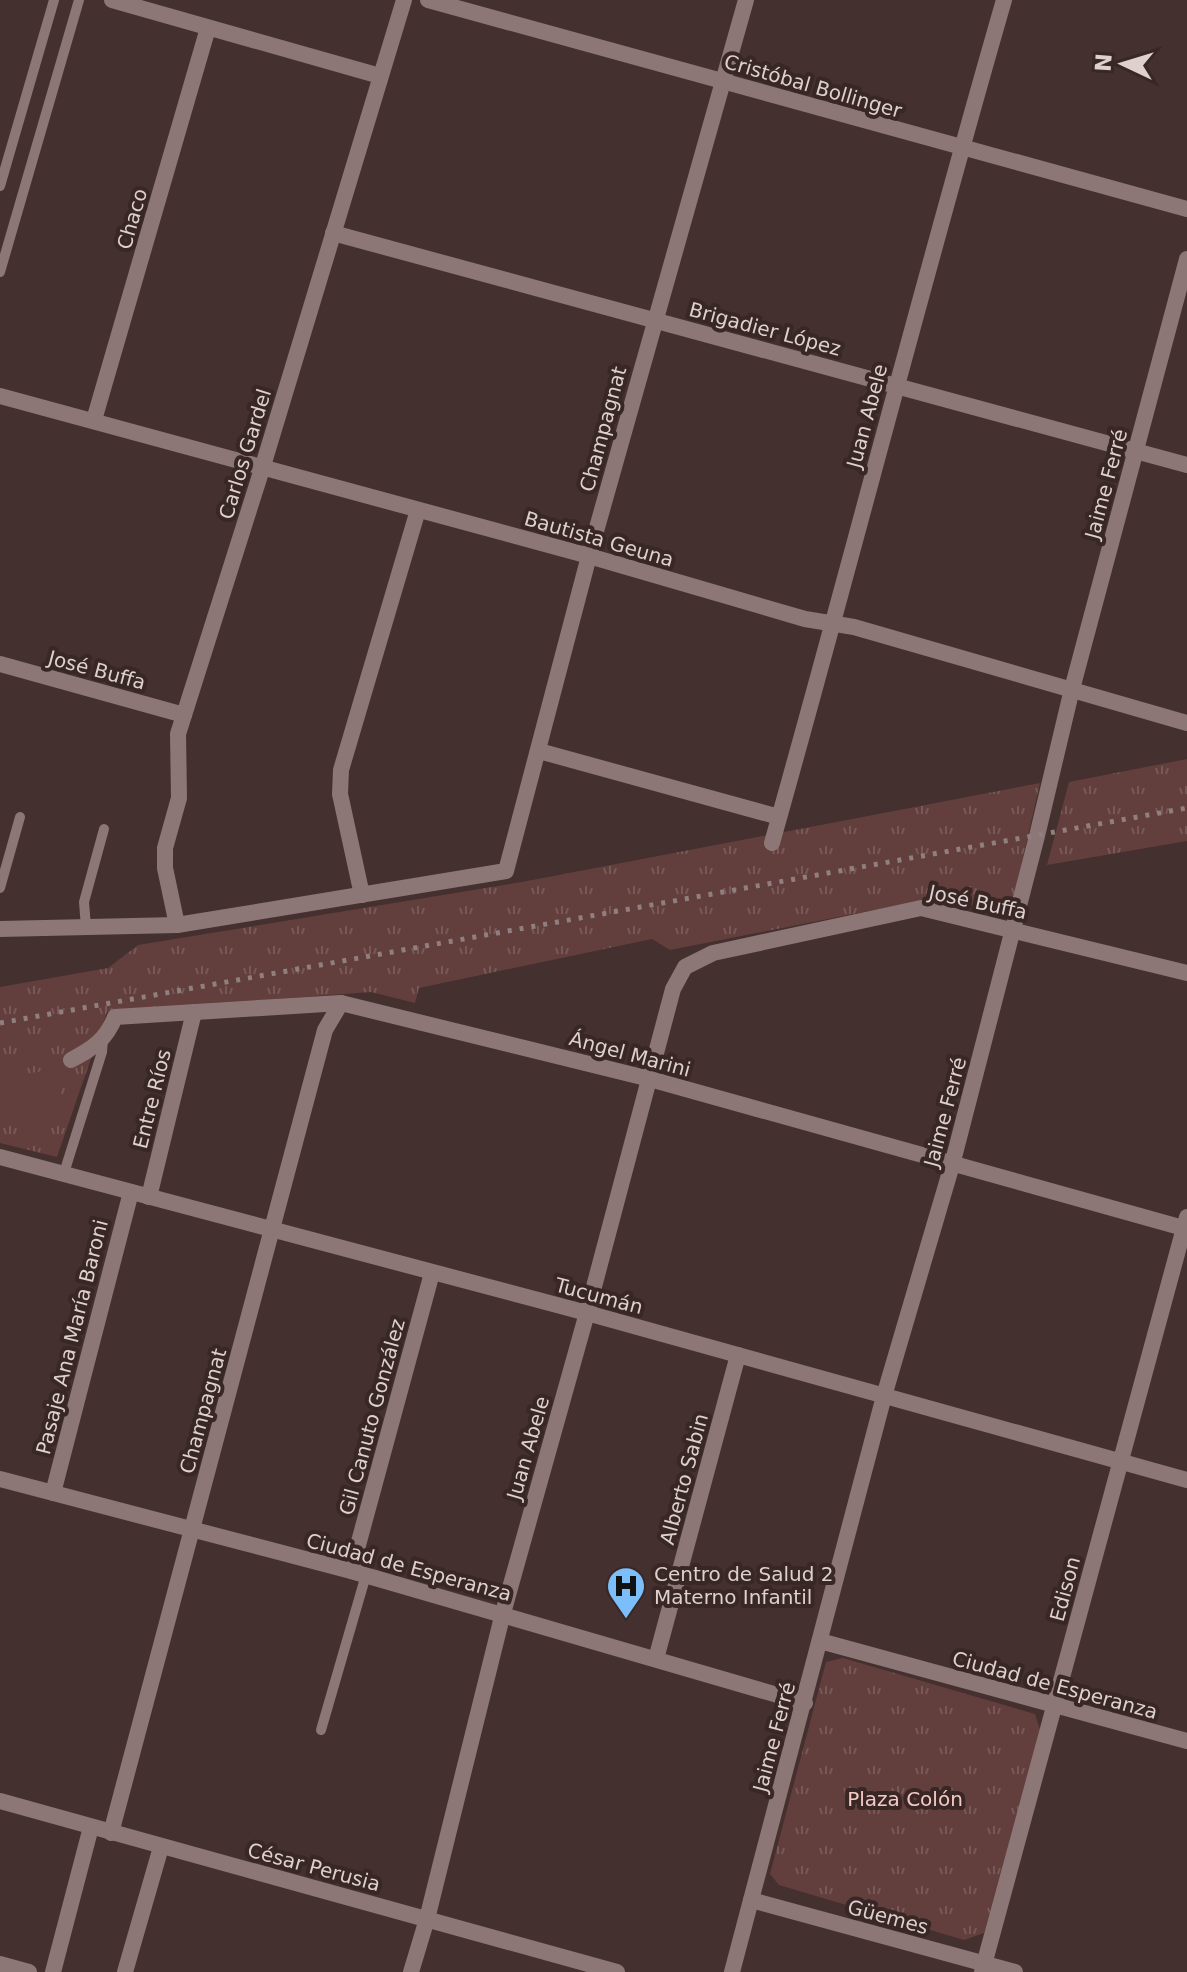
<svg xmlns="http://www.w3.org/2000/svg" width="1187" height="1972" font-family="'DejaVu Sans',sans-serif">
<style>
.grass{fill:url(#grass-tufts)}
.garden{fill:#623e3c}
.lines{fill:none;stroke-linecap:round;stroke-linejoin:round}
.service{stroke:#8c7776;stroke-width:10}
.minor{stroke:#8c7776;stroke-width:16}
.tertiary{stroke:#8c7776;stroke-width:16}
.rail{stroke:#8f7f7e;stroke-width:5;stroke-dasharray:4 8;stroke-linecap:butt}
.labels{text-anchor:middle;dominant-baseline:central;stroke-width:8;stroke-linejoin:round;paint-order:stroke}
.street-label{font-size:20px;fill:#ddd0cf;stroke:#382725}
.poi-label{font-size:20px;fill:#ddd0cf;stroke:#382725;text-anchor:start}
.park-label{font-size:20px;fill:#f7c9c6;stroke:#382725}
</style>
<defs>
<pattern id="grass-tufts" width="24" height="20" patternUnits="userSpaceOnUse" patternTransform="scale(2)"><rect width="24" height="20" fill="#623e3c"/><path d="M3 7l-1-3M5 7V3M7 7l1-3M15 17l-1-3M17 17v-4M19 17l1-3" fill="none" stroke="#785957"/></pattern>
</defs>
<rect width="100%" height="100%" fill="#43302f"/>
<g class="grass">
<polygon points="1187,759 1187,841 1047,865 1069,782"/>
<polygon points="1040,783 1010,914 940,897 670,950 652,939 419,988 415,1003 371,992 107,1012 57,1157 0,1143 0,987 108,968 138,945 522,882"/>
<polygon points="843,1658 1035,1714 1040,1730 984,1933 964,1940 779,1885 770,1874 826,1662"/>
</g>
<polygon class="garden" points="56,1069 63,1111 0,1121 0,1078"/>
<g class="lines">
<g class="service">
<polyline points="0,186 54,0"/>
<polyline points="0,272 79,0"/>
<polyline points="0,888 20,817"/>
<polyline points="86,927 84,902 104,829"/>
<polyline points="64,1173 102,1052 103,1039"/>
<polyline points="321,1730 366,1575"/>
</g>
<g class="minor">
<polyline points="112,0 380,76"/>
<polyline points="428,0 1187,209"/>
<polyline points="333,233 1187,465"/>
<polyline points="0,396 589,556 805,619 854,627 1187,723"/>
<polyline points="94,420 208,28"/>
<polyline points="0,664 184,715"/>
<polyline points="539,751 779,817"/>
<path d="M 772,843 C 851,563 923,280 1004,0"/>
<polyline points="362,895 340,794 341,770 418,510"/>
<polyline points="177,925 165,868 165,848 179,798 178,734 262,469 404,0"/>
<polyline points="0,929 177,925 506,871 589,556 746,0"/>
<path d="M 71,1060 C 92,1049 106,1040 115,1017 L 341,1003 L 650,1079 L 1187,1229"/>
<polyline points="149,1197 194,1012"/>
<polyline points="0,1479 351,1571 805,1703"/>
<polyline points="53,1493 131,1192"/>
<polyline points="351,1571 432,1273"/>
<polyline points="820,1641 1187,1741"/>
<polyline points="656,1659 738,1355"/>
<polyline points="0,1801 617,1972"/>
<polyline points="111,1833 325,1030 341,1003"/>
<polyline points="751,1900 1015,1972"/>
<polyline points="0,1964 29,1972"/>
<polyline points="53,1972 91,1827"/>
<polyline points="125,1972 161,1847"/>
<polyline points="411,1972 427,1919 503,1613 587,1313 673,989 685,967 713,953 921,908 1187,973"/>
<polyline points="982,1972 1187,1217"/>
</g>
<g class="tertiary">
<polyline points="0,1157 587,1313 1187,1480"/>
<polyline points="732,1972 884,1396 952,1165 1037,836 1072,689 1187,259"/>
</g>
<polyline class="rail" points="0,1023 1187,808"/>
</g>
<defs>
<g id="hospital-pin" transform="scale(2)"><path d="M0 17L-7.5 6A9.5 9.5 0 1 1 7.5 6Z" fill="#7cbef9" stroke="#382725"/><path d="M-5-5h3v3.5h4V-5h3V5h-3V1.5h-4V5h-3Z" fill="#111"/></g>
</defs>
<g fill-rule="evenodd">
<use href="#hospital-pin" x="626" y="1586"/>
</g>
<g class="labels">
<g class="street-label">
<text transform="translate(813 86) rotate(16)">Cristóbal Bollinger</text>
<text transform="translate(132 219) rotate(-74)">Chaco</text>
<text transform="translate(765 329) rotate(15)">Brigadier López</text>
<text transform="translate(867 416) rotate(-75)">Juan Abele</text>
<text transform="translate(603 429) rotate(-75)">Champagnat</text>
<text transform="translate(245 454) rotate(-73)">Carlos Gardel</text>
<text transform="translate(1106 484) rotate(-75)">Jaime Ferré</text>
<text transform="translate(599 539) rotate(16)">Bautista Geuna</text>
<text transform="translate(97 670) rotate(15)">José Buffa</text>
<text transform="translate(978 902) rotate(12)">José Buffa</text>
<text transform="translate(630 1054) rotate(15)">Ángel Marini</text>
<text transform="translate(152 1099) rotate(-76)">Entre Ríos</text>
<text transform="translate(945 1112) rotate(-75)">Jaime Ferré</text>
<text transform="translate(599 1296) rotate(15)">Tucumán</text>
<text transform="translate(72 1337) rotate(-76)">Pasaje Ana María Baroni</text>
<text transform="translate(203 1411) rotate(-75)">Champagnat</text>
<text transform="translate(372 1417) rotate(-75)">Gil Canuto González</text>
<text transform="translate(528 1448) rotate(-74)">Juan Abele</text>
<text transform="translate(684 1479) rotate(-75)">Alberto Sabin</text>
<text transform="translate(409 1567) rotate(15)">Ciudad de Esperanza</text>
<text transform="translate(1065 1589) rotate(-75)">Edison</text>
<text transform="translate(1055 1685) rotate(15)">Ciudad de Esperanza</text>
<text transform="translate(774 1737) rotate(-75)">Jaime Ferré</text>
<text transform="translate(314 1867) rotate(15)">César Perusia</text>
<text transform="translate(888 1917) rotate(15)">Güemes</text>
</g>
<g class="poi-label">
<text x="654" y="1574">Centro de Salud 2<tspan x="654" dy="23">Materno Infantil</tspan></text>
</g>
<g class="park-label">
<text x="905" y="1799">Plaza Colón</text>
</g>
</g>
<g transform="translate(1123 64) rotate(274)" stroke="#382725" stroke-width="6" paint-order="stroke">
<path d="M0-6L14 30L0 20L-14 30Z" fill="#ddd0cf"/>
<text y="-12" font-size="22" font-weight="bold" text-anchor="middle" fill="#ddd0cf">N</text>
</g>
</svg>
